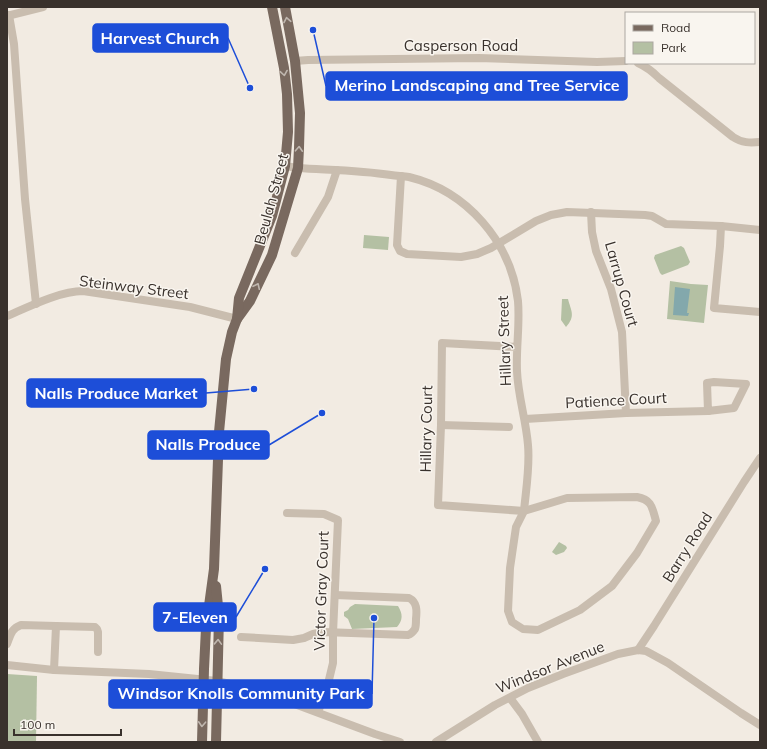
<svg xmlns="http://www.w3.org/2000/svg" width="767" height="749" font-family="Mulish,sans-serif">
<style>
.green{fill:#b4c0a3}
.water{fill:#83a8ac}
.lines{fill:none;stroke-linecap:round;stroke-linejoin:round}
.minor{stroke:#c9bdaf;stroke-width:8}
.major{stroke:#79695f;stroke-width:10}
.oneway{stroke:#bfb6ae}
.labels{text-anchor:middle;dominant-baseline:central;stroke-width:3;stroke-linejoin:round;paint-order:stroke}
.street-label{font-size:15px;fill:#39312c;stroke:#f9f5ef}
.leader{fill:none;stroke:#1d4ed8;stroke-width:1.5}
.callout-dot{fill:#1d4ed8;stroke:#f9f5ef;stroke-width:1.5}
.callout{fill:#1d4ed8;stroke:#1d4ed8;stroke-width:1.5}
.callout-label{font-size:16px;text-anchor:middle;font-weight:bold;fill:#fff}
</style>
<rect width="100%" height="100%" fill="#f2ebe2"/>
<g class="green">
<polygon points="364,235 389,237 388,250 363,248"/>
<polygon points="681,246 684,248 690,262 688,265 662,275 660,273 654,258 655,255"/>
<polygon points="670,281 691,284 708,285 704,323 667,319"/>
<path d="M 562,299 L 568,299 C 571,311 576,316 566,327 L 561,320 Z"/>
<polygon points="559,542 566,546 567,548 564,552 556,555 552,552"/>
<path d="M 355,604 L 398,606 C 403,614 403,620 397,627 L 352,629 L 348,619 L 344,616 L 344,612 L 348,610 L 350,607 Z"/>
<polygon points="7,674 37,676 36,742 7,742"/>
</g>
<polygon class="water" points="675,287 690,289 687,313 689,313 688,316 673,315"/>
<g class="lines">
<g class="minor">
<polyline points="9,15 14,44 25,199 36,304"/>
<polyline points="7,16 43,7"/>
<polyline points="295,61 308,60 479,58 597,62 626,61"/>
<path d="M 638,63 C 647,67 652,71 659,78 L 733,137 C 742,143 750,143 760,142"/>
<path d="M 285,166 L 298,168 C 329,170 360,170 391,175 C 397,176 403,176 409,177 C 467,191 511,242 518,301 C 520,324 516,347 517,371 C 518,396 526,420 528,445 C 530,467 526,489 524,511 L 438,505 L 441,425 L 442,343 L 517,347"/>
<polyline points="401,176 397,245 400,251 407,254 461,257 477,254 491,248 536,221 551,215 567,212 645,215 652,216 666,224 721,226 760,230"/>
<polyline points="591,212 592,232 596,251 611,289 622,332 626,413"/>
<polyline points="721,226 720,246 714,308 760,312"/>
<polyline points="295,253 328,197 337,170"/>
<path d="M 7,316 C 28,307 60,291 83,291 L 190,307 L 237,319"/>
<polygon points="714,382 746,384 734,408 708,411 707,383"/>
<polyline points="525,419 626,413 708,411"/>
<polyline points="441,425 509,427"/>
<path d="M 637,497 C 652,500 652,507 656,521 L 637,553 L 612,586 L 580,610 L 538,630 L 523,629 L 512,622 L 508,611 L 510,568 L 516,527 L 524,511 L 567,498 Z"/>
<polyline points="287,513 324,514 338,520 333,633 333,663 327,688 318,712"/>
<path d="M 241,637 L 293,640 L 304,638 L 313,634 L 323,632 L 408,635 C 411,634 413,632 415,629 C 416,626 416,622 416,619 C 417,610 417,602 409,598 L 335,595"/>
<path d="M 7,644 C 11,634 11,629 21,625 L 56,626"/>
<polyline points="638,650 654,626 744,482 760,458"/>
<polyline points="7,665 54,670 149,674 217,681 257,690 375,734 400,742"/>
<polyline points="54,670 56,626 95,627 97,629 98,632 98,652"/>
<polyline points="510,698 522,714 538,742"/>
<polyline points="436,742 495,705 528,688 563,674 618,654 638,650 646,651 668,663 741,713 760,725"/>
</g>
<g class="major">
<polyline points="237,319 250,301 272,255 298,168 299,148 300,113 295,61 285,7"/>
<polyline points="202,742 204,669 206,628 214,569 219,432 226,359 232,332 237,319 239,298 272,216 285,166 288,132 287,94 284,68 272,7"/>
<polyline points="216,742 219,616 216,586"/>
</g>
</g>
<defs><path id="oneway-chevron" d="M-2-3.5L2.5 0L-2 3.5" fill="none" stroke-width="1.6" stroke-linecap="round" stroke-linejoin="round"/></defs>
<g class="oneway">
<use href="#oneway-chevron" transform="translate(287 20) rotate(-101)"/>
<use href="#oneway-chevron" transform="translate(284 73) rotate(81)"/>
<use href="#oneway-chevron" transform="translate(299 149) rotate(-87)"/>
<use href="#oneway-chevron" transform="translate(257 286) rotate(-65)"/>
<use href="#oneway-chevron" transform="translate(218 642) rotate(-88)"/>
<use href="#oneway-chevron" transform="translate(202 724) rotate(93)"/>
</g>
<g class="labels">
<g class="street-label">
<text x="461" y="45">Casperson Road</text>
<text transform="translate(271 199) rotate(-75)">Beulah Street</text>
<text transform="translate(622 284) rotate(74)">Larrup Court</text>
<text transform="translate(134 287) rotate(7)">Steinway Street</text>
<text transform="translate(504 341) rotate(-92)">Hillary Street</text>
<text transform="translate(616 400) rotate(-3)">Patience Court</text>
<text transform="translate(426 429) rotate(-89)">Hillary Court</text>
<text transform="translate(687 547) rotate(-58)">Barry Road</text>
<text transform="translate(321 591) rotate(-88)">Victor Gray Court</text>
<text transform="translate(550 667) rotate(-22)">Windsor Avenue</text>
</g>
</g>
<path class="leader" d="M250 88L228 38M313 30L326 86M254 389L206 393M322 413L269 445M265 569L236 617M374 618L372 694"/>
<g class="callout-dot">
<circle cx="250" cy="88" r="4"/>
<circle cx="313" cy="30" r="4"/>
<circle cx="254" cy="389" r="4"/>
<circle cx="322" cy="413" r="4"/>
<circle cx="265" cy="569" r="4"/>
<circle cx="374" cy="618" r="4"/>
</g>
<g class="callout">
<rect x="93" y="24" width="135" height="28" rx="4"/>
<rect x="326" y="72" width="301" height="28" rx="4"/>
<rect x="27" y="379" width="179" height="28" rx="4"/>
<rect x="148" y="431" width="121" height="28" rx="4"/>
<rect x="154" y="603" width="82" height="28" rx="4"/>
<rect x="109" y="680" width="263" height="28" rx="4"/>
</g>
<g class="callout-label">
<text x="160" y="44">Harvest Church</text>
<text x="477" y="91">Merino Landscaping and Tree Service</text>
<text x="116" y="399">Nalls Produce Market</text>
<text x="208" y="450">Nalls Produce</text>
<text x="195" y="623">7-Eleven</text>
<text x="241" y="699">Windsor Knolls Community Park</text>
</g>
<rect width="767" height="749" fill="none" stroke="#39312c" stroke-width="16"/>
<rect x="625" y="12" width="130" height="52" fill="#f9f5ef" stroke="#aca7a1"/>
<rect x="633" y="25" width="20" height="6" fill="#79695f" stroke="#aca7a1"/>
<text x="661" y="32" font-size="12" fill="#39312c">Road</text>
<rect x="633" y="42" width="20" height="12" fill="#b4c0a3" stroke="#aca7a1"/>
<text x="661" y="52" font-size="12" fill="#39312c">Park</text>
<path d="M14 729v6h107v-6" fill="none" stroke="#39312c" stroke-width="2"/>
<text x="20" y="729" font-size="12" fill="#39312c" stroke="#f9f5ef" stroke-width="3" paint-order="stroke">100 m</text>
</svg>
